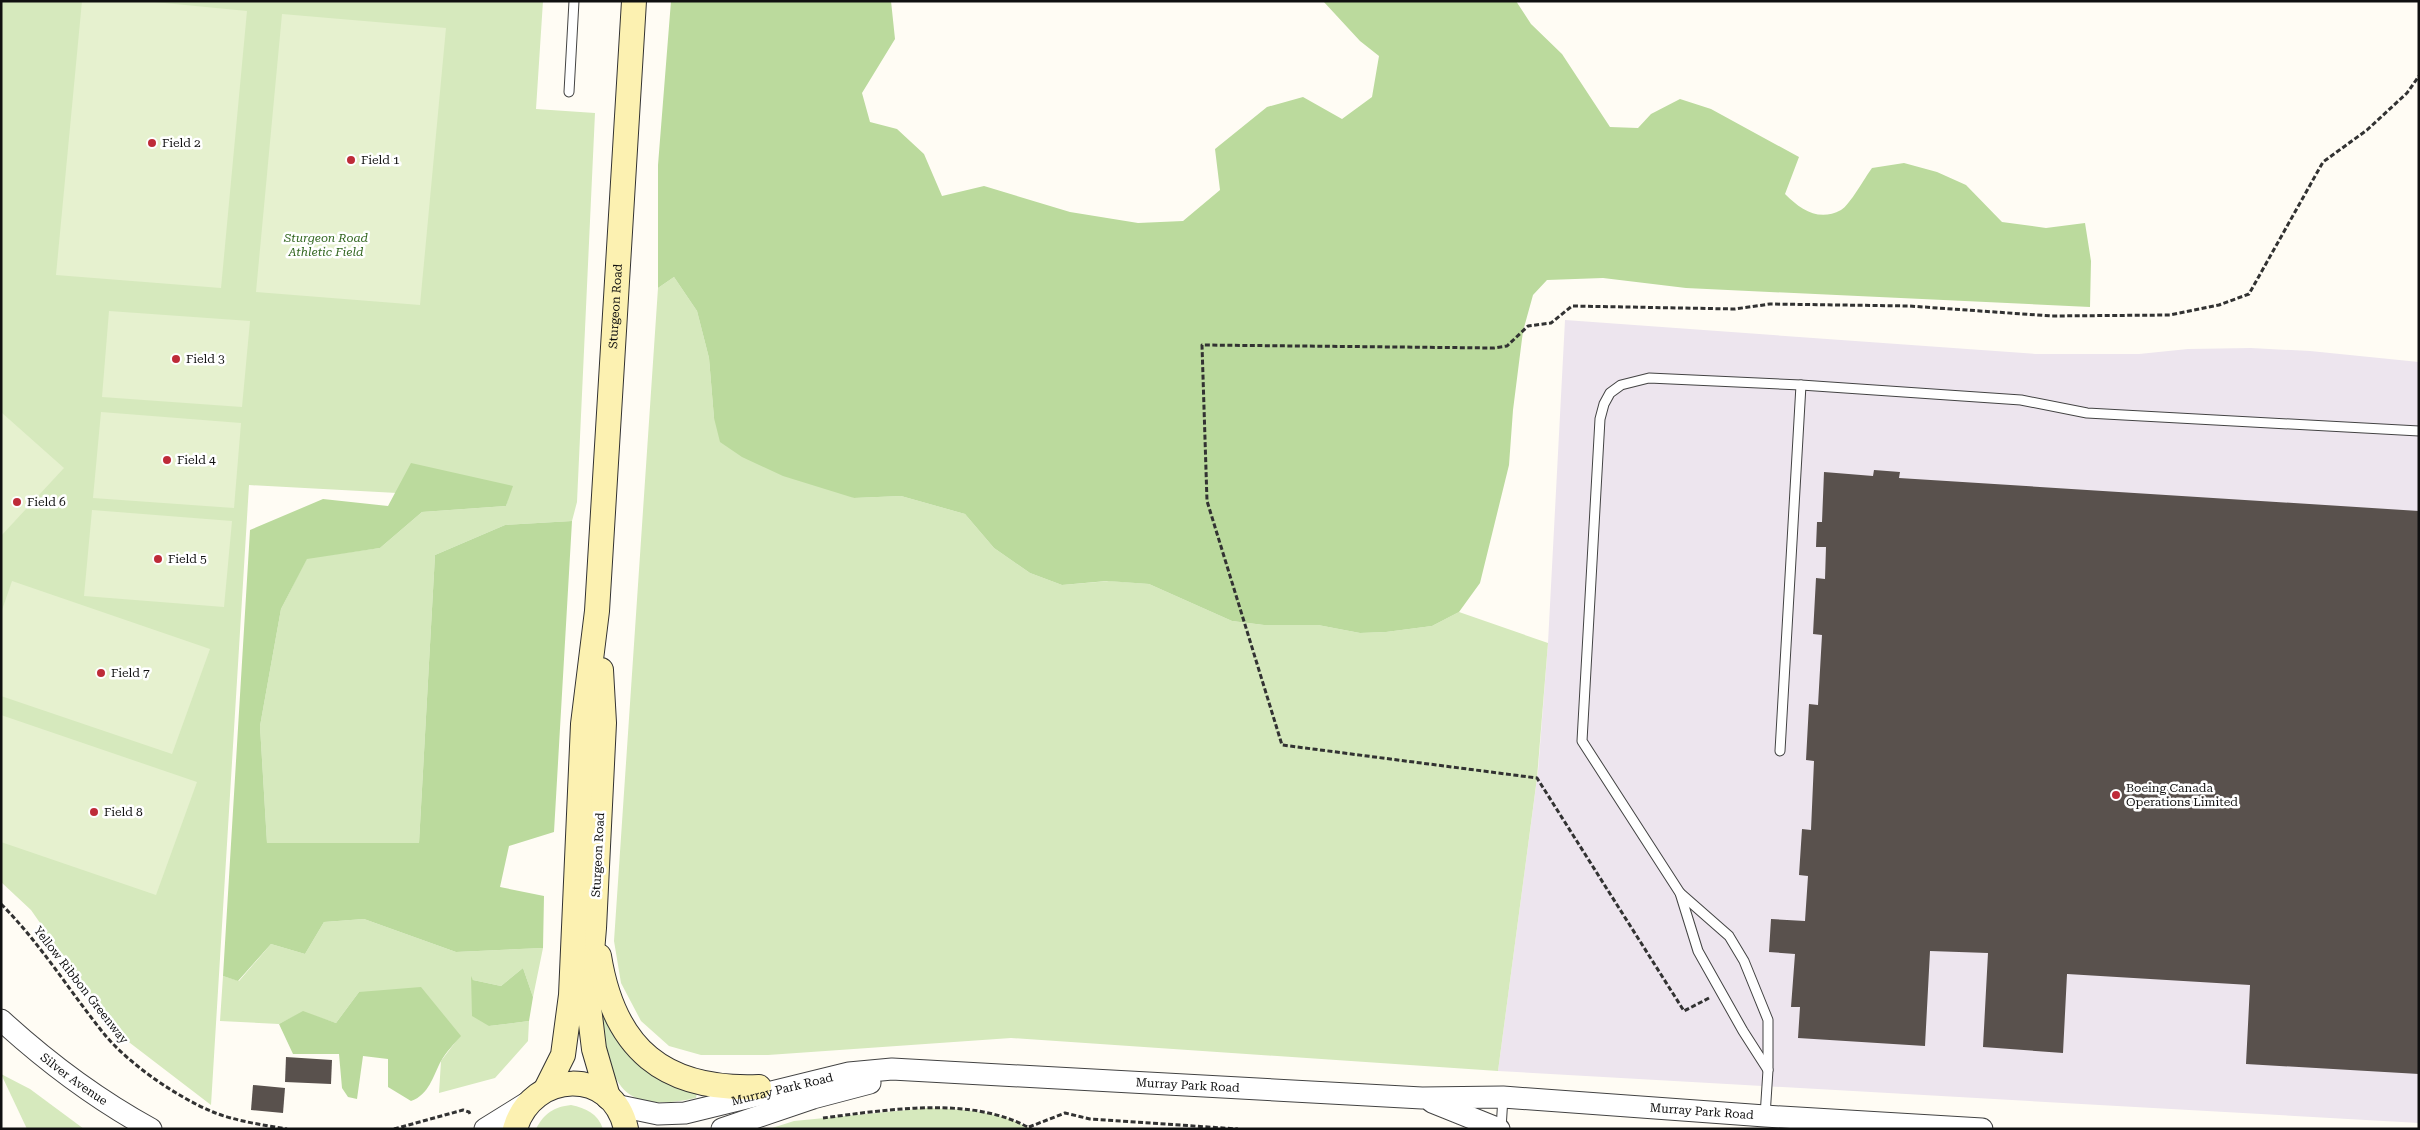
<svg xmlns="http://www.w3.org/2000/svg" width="2420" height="1130" font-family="'Roboto Serif',serif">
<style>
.industrial{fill:#ede5ee}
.green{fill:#d6e9bd}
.forest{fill:#bbda9d}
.pitch{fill:#e6f1cf}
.building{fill:#59514d}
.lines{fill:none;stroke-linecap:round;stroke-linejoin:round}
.service-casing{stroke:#434343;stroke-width:11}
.tertiary-casing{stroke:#434343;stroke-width:23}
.secondary-casing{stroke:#323232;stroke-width:26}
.path{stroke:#323232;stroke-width:3;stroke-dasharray:5 2.5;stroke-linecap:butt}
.service{stroke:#fff;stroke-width:9}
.tertiary{stroke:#fff;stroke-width:21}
.secondary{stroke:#fcf1b1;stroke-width:24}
.poi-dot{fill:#be2b38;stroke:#fff;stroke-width:2}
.labels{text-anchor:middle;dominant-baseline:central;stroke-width:5;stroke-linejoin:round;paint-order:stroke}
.poi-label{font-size:12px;fill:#101010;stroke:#fff;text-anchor:start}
.park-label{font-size:12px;font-style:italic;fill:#336721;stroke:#fff}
.street-label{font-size:12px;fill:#101010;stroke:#fff}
</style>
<rect width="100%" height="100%" fill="#fffcf4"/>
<polygon class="industrial" points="1565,320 2036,354 2139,354 2188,349 2251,348 2310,351 2419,362 2419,1123 1498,1071 1538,771 1548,643"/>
<g class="green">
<polygon points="1,1 543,1 536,109 595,113 577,502 572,521 505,525 435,555 419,843 267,843 260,726 281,609 307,558 380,548 422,512 506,506 508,499 249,485 211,1105 117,1033 31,910 1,882"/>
<polygon points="674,277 697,311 709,358 714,418 854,498 901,496 965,514 994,548 1030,573 1062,585 1109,581 1149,584 1232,621 1264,625 1318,625 1360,633 1386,632 1432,626 1459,612 1548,643 1537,778 1498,1071 1011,1038 768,1055 701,1055 669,1046 641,1021 621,983 614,941 658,288"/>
<polygon points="364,919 456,952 543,948 533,997 523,968 501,986 473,980 471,977 489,1026 529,1021 528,1041 495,1078 439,1093 441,1061 460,1036 359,992 336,1023 303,1012 279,1024 220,1021 223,976 239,981 271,944 305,954 324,922"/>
<path d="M 603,1015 C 627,1062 649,1074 697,1092 L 696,1098 C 617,1115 612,1082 599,1016 Z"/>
<polygon points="1,1074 30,1089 84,1129 27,1129"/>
<path d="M 571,1105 C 586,1108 598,1114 603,1129 L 536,1129 C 544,1113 554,1107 571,1105 Z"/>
<path d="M 927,1108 C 962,1109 1000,1111 1031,1129 L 769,1129 L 794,1121 Z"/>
</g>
<g class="forest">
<path d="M 671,1 L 891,1 L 895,39 L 862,93 L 870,122 L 897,129 L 924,154 L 942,196 L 984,186 L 1070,212 L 1138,223 L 1183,221 L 1220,190 L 1215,149 L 1267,107 L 1303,97 L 1342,119 L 1372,97 L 1379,56 L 1360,41 L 1323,1 L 1516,1 L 1531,24 L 1562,54 L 1610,127 L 1638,128 L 1651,114 L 1680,99 L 1711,109 L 1799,157 L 1785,194 C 1801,210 1819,222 1841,210 C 1850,205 1865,177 1872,168 L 1904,163 L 1937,172 L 1966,185 L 2002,222 L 2046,228 L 2085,223 L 2091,261 L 2090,307 L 1686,288 L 1603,278 L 1547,280 L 1533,295 L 1523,331 L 1513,410 L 1509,465 L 1480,583 L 1459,612 L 1432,626 L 1386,632 L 1360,633 L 1318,625 L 1264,625 L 1232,621 L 1149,584 L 1107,581 L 1062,585 L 1030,573 L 994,548 L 965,514 L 901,496 L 854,498 L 783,476 L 742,457 L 720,442 L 714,418 L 709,358 L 697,311 L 674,277 L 658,288 L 658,165 Z"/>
<polygon points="411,463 513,486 506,506 422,512 380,548 307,559 281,609 260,726 267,843 419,843 435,555 505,525 572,521 554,832 509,846 500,887 544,896 543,948 456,952 364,919 324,922 305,954 271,944 238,981 223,976 250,530 323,499 388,506"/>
<polygon points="523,968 533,997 529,1021 489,1026 472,1016 471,976 473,980 501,986"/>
<path d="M 421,987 L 461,1036 C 454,1044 446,1052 441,1061 C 433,1076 429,1095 411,1101 L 388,1087 L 388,1059 L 363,1056 L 357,1099 L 348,1097 L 342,1088 L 339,1054 L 293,1054 L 279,1024 L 303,1011 L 336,1023 L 359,992 Z"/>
</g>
<g class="pitch">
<polygon points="82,1 144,1 247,11 221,288 56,275"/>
<polygon points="282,14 446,28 420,305 256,292"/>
<polygon points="109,311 250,321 242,407 102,397"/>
<polygon points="1,412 64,468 1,536"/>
<polygon points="101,412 241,423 234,508 93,498"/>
<polygon points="92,510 232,521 224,607 84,596"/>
<polygon points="12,581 210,649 172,754 1,696 1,613"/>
<polygon points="1,715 197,782 156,895 1,842"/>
</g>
<g class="building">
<polygon points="1874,470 1900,472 1899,478 2419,511 2419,1074 2246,1064 2250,985 2067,974 2063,1053 1983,1047 1988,953 1930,951 1925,1046 1798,1038 1800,1007 1791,1007 1795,954 1769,952 1771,919 1805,921 1808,876 1799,875 1802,829 1811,830 1814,761 1806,760 1809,704 1818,705 1822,635 1813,634 1816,578 1825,579 1826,547 1816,547 1817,522 1822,522 1824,472 1873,476"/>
<polygon points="286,1057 332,1060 331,1084 285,1082"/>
<polygon points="253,1085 285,1088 283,1113 251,1110"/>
</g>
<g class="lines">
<g class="service-casing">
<g id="service">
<polyline points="569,92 574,1"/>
<polyline points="1780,751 1801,385"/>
<polyline points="1680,893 1729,936 1744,961 1768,1020 1768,1070 1765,1116"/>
<polyline points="1768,1070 1743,1031 1698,951 1680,893 1582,741 1600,419 1604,404 1610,393 1621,385 1649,378 1801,385 2021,400 2087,413 2419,431"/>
<polyline points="1501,1129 1503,1097"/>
</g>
</g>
<g class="tertiary-casing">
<g id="tertiary">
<path id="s1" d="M 1,1020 C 48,1063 96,1099 151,1129"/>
<polyline points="1432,1102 1499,1129"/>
<path id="s2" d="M 615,1105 L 658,1114 L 685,1113 L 849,1073 L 892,1069 L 1422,1098 L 1503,1097 L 1765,1116 L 1982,1129"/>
<polyline points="485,1129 530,1101"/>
<polyline points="722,1129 813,1098 870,1083"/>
</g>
</g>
<g class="secondary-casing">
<g id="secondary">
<polyline points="601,670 604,723 594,928 588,999 594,1049 608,1097"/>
<path d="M 599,956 C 614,1049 664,1091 759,1087"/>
<path id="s3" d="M 546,1089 L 563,1055 L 571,995 L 583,724 L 597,611 L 634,1"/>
<path d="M 515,1129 C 532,1070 613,1067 626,1129"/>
</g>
</g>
<g class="path">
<path d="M 1,904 C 41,944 70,992 105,1035 C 130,1065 177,1097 213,1112 C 235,1121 263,1125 287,1129"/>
<polyline points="1709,998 1684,1011 1537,778 1282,745 1207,501 1202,345 1494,348 1507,346 1528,326 1551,323 1572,306 1735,309 1770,304 1909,306 2052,316 2170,315 2219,305 2249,294 2323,162 2367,130 2407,93 2419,76"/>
<path d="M 823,1118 C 886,1110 973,1095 1031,1129"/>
<polyline points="1029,1127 1065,1113 1090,1119 1238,1129"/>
<polyline points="394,1129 463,1110 469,1112 471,1116"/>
</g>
<use href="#service" class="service"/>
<use href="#tertiary" class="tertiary"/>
<use href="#secondary" class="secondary"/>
</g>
<g class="poi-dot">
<circle cx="152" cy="143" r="5"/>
<circle cx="351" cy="160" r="5"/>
<circle cx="176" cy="359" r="5"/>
<circle cx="167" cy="460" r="5"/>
<circle cx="17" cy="502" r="5"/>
<circle cx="158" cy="559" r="5"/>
<circle cx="101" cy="673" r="5"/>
<circle cx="2116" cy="795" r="5"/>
<circle cx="94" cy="812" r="5"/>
</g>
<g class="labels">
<g class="poi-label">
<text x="162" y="143">Field 2</text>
<text x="361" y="160">Field 1</text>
<text x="186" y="359">Field 3</text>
<text x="177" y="460">Field 4</text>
<text x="27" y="502">Field 6</text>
<text x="168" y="559">Field 5</text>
<text x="111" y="673">Field 7</text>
<text x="2126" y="788">Boeing Canada<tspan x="2126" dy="14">Operations Limited</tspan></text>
<text x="104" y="812">Field 8</text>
</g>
<g class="park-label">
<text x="326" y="238">Sturgeon Road<tspan x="326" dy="14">Athletic Field</tspan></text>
</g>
<g class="street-label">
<text stroke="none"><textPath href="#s3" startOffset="789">Sturgeon Road</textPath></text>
<text transform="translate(598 855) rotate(-87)">Sturgeon Road</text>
<text transform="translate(81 985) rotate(52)">Yellow Ribbon Greenway</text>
<text stroke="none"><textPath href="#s1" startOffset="94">Silver Avenue</textPath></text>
<text stroke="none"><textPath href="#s2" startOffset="579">Murray Park Road</textPath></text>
<text stroke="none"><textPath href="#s2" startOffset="171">Murray Park Road</textPath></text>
<text stroke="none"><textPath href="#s2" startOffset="1094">Murray Park Road</textPath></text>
</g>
</g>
<rect width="2420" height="1130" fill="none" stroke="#101010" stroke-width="5"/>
</svg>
